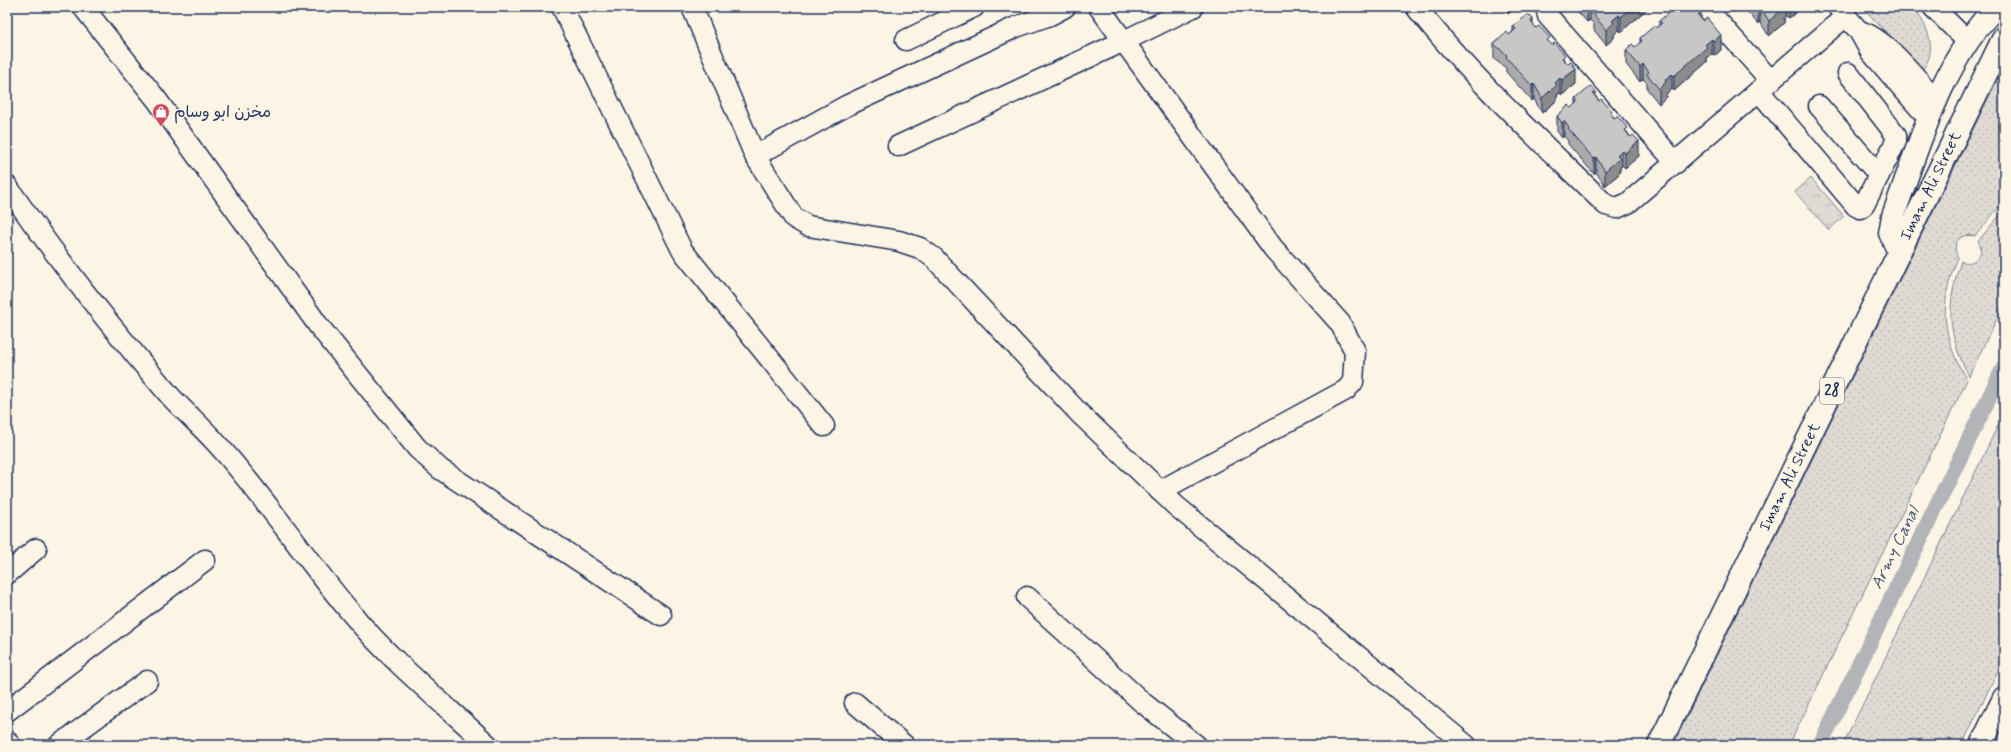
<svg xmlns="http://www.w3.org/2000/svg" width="2011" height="752" font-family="Mynerve,'Playpen Sans Arabic',sans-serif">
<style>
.grass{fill:url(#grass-dots);stroke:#7d8599}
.park{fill:url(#park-tufts);stroke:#7d8599}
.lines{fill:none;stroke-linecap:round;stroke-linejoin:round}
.canal{stroke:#b2b4b8;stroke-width:16}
.minor-casing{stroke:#1b2f5e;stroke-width:23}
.highway-casing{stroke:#1b2f5e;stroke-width:25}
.minor{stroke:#fcf5e5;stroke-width:20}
.highway{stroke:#fcf5e5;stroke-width:22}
.wall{fill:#acabaa;stroke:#1b2f5e}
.shaded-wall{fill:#8c8b8b;stroke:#1b2f5e}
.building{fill:#c8c7c6;stroke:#1b2f5e}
.labels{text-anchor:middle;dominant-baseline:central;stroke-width:3;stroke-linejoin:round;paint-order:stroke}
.shield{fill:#fcf5e5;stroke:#5e6a86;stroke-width:1}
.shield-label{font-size:15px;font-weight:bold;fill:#1b2f5e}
.poi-label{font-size:16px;fill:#1b2f5e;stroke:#fcf5e5;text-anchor:start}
.street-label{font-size:16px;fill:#1b2f5e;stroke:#fcf5e5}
.water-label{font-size:17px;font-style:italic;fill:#485779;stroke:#fcf5e5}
</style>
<defs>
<pattern id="grass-dots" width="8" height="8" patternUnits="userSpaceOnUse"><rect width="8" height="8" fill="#dfdbd4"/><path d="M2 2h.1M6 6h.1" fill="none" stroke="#bfbcb8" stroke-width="1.8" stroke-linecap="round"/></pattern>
<pattern id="park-tufts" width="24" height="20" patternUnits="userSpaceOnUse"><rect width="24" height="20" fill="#dfdbd4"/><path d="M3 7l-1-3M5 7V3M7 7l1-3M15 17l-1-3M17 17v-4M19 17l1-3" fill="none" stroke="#bfbcb8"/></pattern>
</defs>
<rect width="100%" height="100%" fill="#fcf5e5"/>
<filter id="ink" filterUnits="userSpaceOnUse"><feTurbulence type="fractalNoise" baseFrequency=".025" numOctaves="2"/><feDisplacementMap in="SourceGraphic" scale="8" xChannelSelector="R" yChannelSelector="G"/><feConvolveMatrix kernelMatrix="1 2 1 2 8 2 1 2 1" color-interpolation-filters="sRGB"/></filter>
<g filter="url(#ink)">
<g class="grass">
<path d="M 1877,7 L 1915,8 C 1926,26 1939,48 1923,69 L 1918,67 L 1868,13 Z"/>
<path d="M 2004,66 L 2004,201 L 1975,236 C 1958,233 1951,244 1958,258 C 1938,302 1942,339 1967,380 L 1789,745 L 1673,745 Z"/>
<path d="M 2004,210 L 2004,304 L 1969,376 C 1947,335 1946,305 1961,261 C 1975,267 1986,253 1978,241 Z"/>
<polygon points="2004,413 2004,658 1962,745 1843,745"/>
</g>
<polygon class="park" points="1811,178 1844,216 1829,230 1795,192"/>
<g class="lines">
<polyline class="canal" points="1820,745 2004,367"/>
<g class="minor-casing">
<g id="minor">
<polyline points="83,7 157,100 318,325 417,448 440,469 661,615"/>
<polyline points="562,7 682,250 824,426"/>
<polyline points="692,7 755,156 794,218 808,226 899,241 920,248 934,258 1079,413 1176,506 1466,745"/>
<polyline points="1099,7 1273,248 1340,323 1355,351 1353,382 1346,390 1160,491"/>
<path d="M 1416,7 C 1473,79 1540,141 1606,205 L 1617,208 L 1628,203 L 1846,16"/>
<polyline points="1546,7 1548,16 1676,163"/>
<polyline points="1705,7 1771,81"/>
<polyline points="1838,7 1859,31 1870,51 1929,119"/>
<polyline points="1933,7 1967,41"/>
<path d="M 1859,31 C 1885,37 1918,81 1937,101"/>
<polyline points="906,40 974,7"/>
<polyline points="1759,91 1856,206 1860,208 1864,205 1896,141 1896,135 1848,73"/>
<polyline points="1819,106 1879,175"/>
<polyline points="898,146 1124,41 1193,7"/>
<polyline points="755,156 846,106 1016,27 1050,15 1065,7"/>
<path d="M 7,186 C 57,259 113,330 171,397 C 186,413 203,428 218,445 C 266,498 305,559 352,614 C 392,662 442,702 488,745"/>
<polyline points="7,574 36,549"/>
<polyline points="1027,597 1142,702 1196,745"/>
<polyline points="855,703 904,745"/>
<polyline points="7,711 205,560"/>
<polyline points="7,741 10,745"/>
<polyline points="59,745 147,681"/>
</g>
</g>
<g class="highway-casing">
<g id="highway">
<path d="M 1899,252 L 1890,233 L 1893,216 C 1919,145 1942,61 1996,7"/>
<polyline points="1659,745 2004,37"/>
<polyline points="1981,745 2004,698"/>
</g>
</g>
<use href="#minor" class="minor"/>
<use href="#highway" class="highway"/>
</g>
<g class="wall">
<polygon points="1503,7 1516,7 1508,14"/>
<polygon points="1574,7 1649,7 1621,32 1619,30 1614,35 1614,38 1606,45 1594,30 1594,24 1590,20 1587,22"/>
<polygon points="1681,7 1697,7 1701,19 1721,50 1714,56 1712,54 1707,58 1707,62 1674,91 1672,89 1666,94 1666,97 1659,104 1647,89 1647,83 1643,79 1640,82 1626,64 1626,50 1635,47 1640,43 1640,38 1656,28 1659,25 1659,21 1676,12"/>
<polygon points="1743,7 1802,7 1789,18 1786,16 1784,18 1784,23 1769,36 1760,22 1758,24"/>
<polygon points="1533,25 1565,60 1576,84 1562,95 1560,93 1557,95 1557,100 1542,113 1534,99 1532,101 1506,72 1506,68 1494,59 1494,44 1509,35 1513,31 1513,27"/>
<polygon points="1596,97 1628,133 1639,156 1625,168 1622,165 1620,168 1620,173 1605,186 1596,172 1594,174 1568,144 1568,141 1564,136 1562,138 1557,131 1557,116 1572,108 1576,104 1576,99"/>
</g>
<g class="shaded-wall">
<polygon points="1508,7 1516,7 1508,14"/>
<polygon points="1588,7 1590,7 1590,20 1587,22 1587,8"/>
<polygon points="1632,7 1649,7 1621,32 1621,17"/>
<polygon points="1760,7 1760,22 1758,24 1758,9"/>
<polygon points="1781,7 1786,7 1786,16 1784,18 1784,23 1769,36 1769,21"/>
<polygon points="1789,7 1802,7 1789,18"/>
<polygon points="1701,12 1701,27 1698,15"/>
<polygon points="1619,15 1619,30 1614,35 1614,38 1606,45 1606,30 1612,21"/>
<polygon points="1533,19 1533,34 1531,22"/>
<polygon points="1721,35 1721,50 1714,56 1714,41"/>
<polygon points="1712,39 1712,54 1707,58 1707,62 1674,91 1674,76 1705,45"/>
<polygon points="1643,64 1643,79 1640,82 1640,67"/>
<polygon points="1576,69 1576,84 1562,95 1562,80"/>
<polygon points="1672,74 1672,89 1666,94 1666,97 1659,104 1659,89 1665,80"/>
<polygon points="1560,78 1560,93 1557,95 1557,100 1542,113 1542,98 1555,83"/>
<polygon points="1534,84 1534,99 1532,101 1532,86"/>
<polygon points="1596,92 1596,107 1593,94"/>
<polygon points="1564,121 1564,136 1562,138 1562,123"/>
<polygon points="1639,141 1639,156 1625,168 1625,153"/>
<polygon points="1622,150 1622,165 1620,168 1620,173 1605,186 1605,171 1617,155"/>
<polygon points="1596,157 1596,172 1594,174 1594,159"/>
</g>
<g class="building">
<polygon points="1592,7 1632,7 1621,17 1619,15 1612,21 1614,23 1606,30 1594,15 1596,12"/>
<polygon points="1681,7 1697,7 1701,12 1698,15 1703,21 1707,18 1721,35 1714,41 1712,39 1705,45 1707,47 1674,76 1672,74 1665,80 1666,82 1659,89 1647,74 1649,72 1643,64 1640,67 1626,50 1632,44 1635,47 1642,41 1640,38 1654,26 1656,28 1662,23 1659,21 1673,9 1676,12"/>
<polygon points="1756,7 1782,7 1784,8 1769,21 1760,7 1758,9"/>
<polygon points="1528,14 1533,19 1531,22 1536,28 1539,26 1550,38 1547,40 1552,45 1554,43 1565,55 1562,58 1568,64 1571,62 1576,69 1562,80 1560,78 1555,83 1557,85 1542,98 1534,84 1532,86 1506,57 1507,55 1494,44 1507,32 1509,35 1516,29 1513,27"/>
<polygon points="1591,86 1596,92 1593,94 1599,101 1601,99 1612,111 1610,113 1614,118 1617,116 1628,128 1625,130 1630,137 1633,135 1639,141 1625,153 1622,150 1617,155 1620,158 1605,171 1596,157 1594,159 1568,129 1569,128 1564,121 1562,123 1557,116 1569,105 1572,108 1578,102 1576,99"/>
</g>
</g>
<defs>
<g id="shop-pin" transform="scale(0.9)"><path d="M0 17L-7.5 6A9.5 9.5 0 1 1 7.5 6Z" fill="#d1495b" stroke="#fcf5e5"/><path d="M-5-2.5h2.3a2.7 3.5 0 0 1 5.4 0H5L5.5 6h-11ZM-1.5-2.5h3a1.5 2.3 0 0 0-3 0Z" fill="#fff"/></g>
</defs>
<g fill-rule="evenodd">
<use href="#shop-pin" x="161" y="112"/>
</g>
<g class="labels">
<rect class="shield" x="1820" y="378" width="24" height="26" rx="3"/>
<g class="shield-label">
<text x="1832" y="391">28</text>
</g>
<g class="poi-label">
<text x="174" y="112">مخزن ابو وسام</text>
</g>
<g class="street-label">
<text transform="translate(1931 186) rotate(-64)">Imam Ali Street</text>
<text transform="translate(1790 477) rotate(-64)">Imam Ali Street</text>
</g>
<g class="water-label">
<text transform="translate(1895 548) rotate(-64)">Army Canal</text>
</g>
</g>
<rect width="2011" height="752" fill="none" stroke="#fcf5e5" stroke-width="24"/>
<rect x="12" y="12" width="1987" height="728" fill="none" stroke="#1b2f5e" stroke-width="1.5" filter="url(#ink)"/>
</svg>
